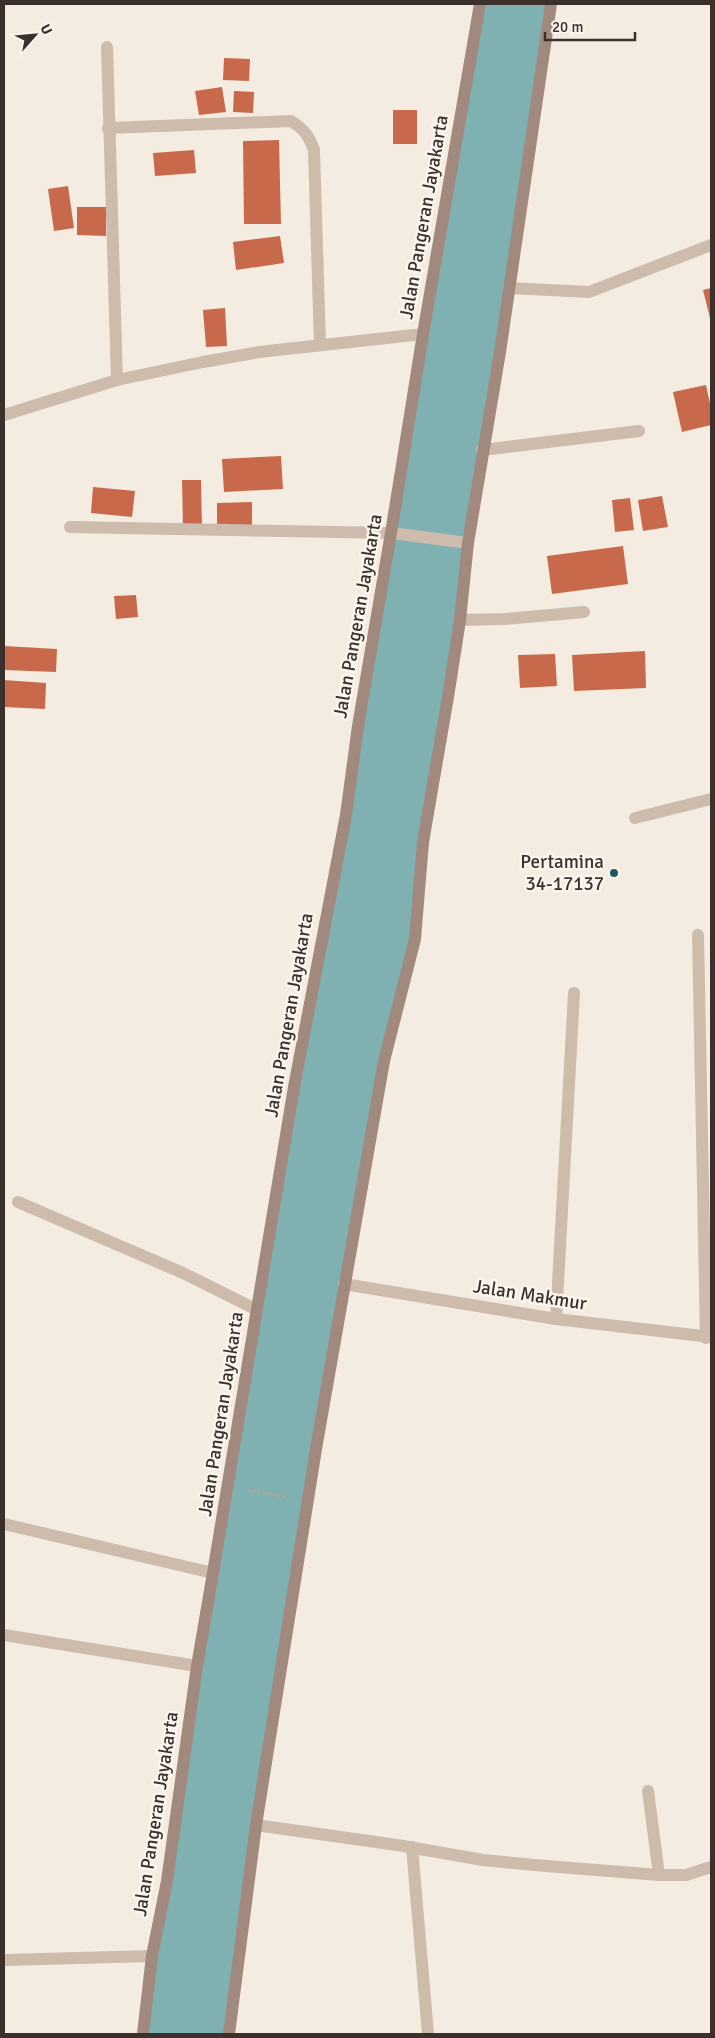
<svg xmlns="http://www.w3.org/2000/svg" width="715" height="2038" font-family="Signika,sans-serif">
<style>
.water{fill:#7fb0b2}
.building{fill:#c8694b}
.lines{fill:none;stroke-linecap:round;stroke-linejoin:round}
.path{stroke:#b9a596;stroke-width:3;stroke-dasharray:2.5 2.5;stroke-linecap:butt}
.lane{stroke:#cdbbac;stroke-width:12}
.street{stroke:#cdbbac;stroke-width:12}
.secondary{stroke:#a18a7d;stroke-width:12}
.poi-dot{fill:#1f5a5e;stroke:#fbf5ee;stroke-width:2}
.labels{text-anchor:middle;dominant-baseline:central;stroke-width:5;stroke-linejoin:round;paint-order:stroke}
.street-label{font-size:19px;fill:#3b302b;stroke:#fbf5ee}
.poi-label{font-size:19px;fill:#3b302b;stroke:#fbf5ee;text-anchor:end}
</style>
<rect width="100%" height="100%" fill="#f4ebe1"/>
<polygon class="water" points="480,4 551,4 415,939 344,1284 229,2034 143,2034 152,1956"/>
<g class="building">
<polygon points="224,58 250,59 249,81 223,80"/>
<polygon points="222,87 226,112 199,115 195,91"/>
<polygon points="234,91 254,92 253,113 233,112"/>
<rect x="393" y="110" width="24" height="34"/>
<polygon points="279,140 281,224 244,224 243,141"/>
<polygon points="194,150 196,173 155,176 153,153"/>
<polygon points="68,186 74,228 54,231 48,189"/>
<polygon points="77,207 106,207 106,236 77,235"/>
<polygon points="280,236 284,263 236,270 233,242"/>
<polygon points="711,288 711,317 710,318 703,290"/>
<polygon points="225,308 227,346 206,347 203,310"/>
<polygon points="706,385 711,408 711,425 682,432 673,392"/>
<polygon points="281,456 283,489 224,492 222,459"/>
<polygon points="182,480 201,480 202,528 183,528"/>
<polygon points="93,487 135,491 132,517 91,513"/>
<polygon points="662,496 668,527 643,531 638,500"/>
<polygon points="630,498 634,530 615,532 612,500"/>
<polygon points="252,502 252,528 217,528 217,503"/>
<polygon points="623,546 628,584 552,594 547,556"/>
<polygon points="136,595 138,617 116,619 114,596"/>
<polygon points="4,646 57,649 56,672 4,670"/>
<polygon points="645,651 646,688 574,691 572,655"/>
<polygon points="555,654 557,686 520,688 518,655"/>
<polygon points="4,680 46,683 45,709 4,707"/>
</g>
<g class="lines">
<polyline class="path" points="248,1490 286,1497"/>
<polyline class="lane" points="635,818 711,799"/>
<g class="street">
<polyline points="107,47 117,380"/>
<path d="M 108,128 L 291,121 C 304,129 309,136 314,150 L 320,345"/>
<polyline points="509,288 589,292 711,245"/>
<polyline points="4,415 117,380 203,362 259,352 423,334"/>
<polyline points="482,450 639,431"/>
<polyline points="70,527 391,533 468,543"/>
<polyline points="460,620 505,619 584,612"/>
<polyline points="698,935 706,1338"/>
<polyline points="18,1202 183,1273 257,1310"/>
<polyline points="344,1284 556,1319 711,1337"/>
<polyline points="556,1319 574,993"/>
<polyline points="4,1524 213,1573"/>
<polyline points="4,1635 197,1666"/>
<polyline points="648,1791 659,1875"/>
<polyline points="256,1825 397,1845 483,1860 534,1865 659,1875 686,1875 711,1867"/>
<polyline points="412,1847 428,2034"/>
<polyline points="4,1960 152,1956"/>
</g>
<g class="secondary">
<polyline points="143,2034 152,1956 167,1881 197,1666 213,1573 294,1087 346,815 358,726 391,533 423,334 480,4"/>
<polyline points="229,2034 256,1825 316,1449 384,1061 415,939 423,842 448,697 460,620 468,543 500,352 551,4"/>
</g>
</g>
<circle class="poi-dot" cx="614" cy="873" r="5"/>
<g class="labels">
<g class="street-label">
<text transform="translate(424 217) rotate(-80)">Jalan Pangeran Jayakarta</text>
<text transform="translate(358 616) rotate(-80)">Jalan Pangeran Jayakarta</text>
<text transform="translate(289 1015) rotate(-80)">Jalan Pangeran Jayakarta</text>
<text transform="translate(530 1295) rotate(9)">Jalan Makmur</text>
<text transform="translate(221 1414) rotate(-81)">Jalan Pangeran Jayakarta</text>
<text transform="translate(156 1814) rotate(-81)">Jalan Pangeran Jayakarta</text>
</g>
<g class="poi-label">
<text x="604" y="862">Pertamina<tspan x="604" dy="22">34-17137</tspan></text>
</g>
</g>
<rect width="715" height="2038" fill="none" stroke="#3b302b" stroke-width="10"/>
<g transform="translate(35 35) rotate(63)" stroke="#fbf5ee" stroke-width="4" paint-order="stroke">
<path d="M0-4L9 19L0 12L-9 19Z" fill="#3b302b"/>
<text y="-8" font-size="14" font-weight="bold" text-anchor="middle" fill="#3b302b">U</text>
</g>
<path d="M545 32v8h90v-8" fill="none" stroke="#3b302b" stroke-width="2.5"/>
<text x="552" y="32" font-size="15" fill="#3b302b" stroke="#fbf5ee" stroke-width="4" paint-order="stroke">20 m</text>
</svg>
